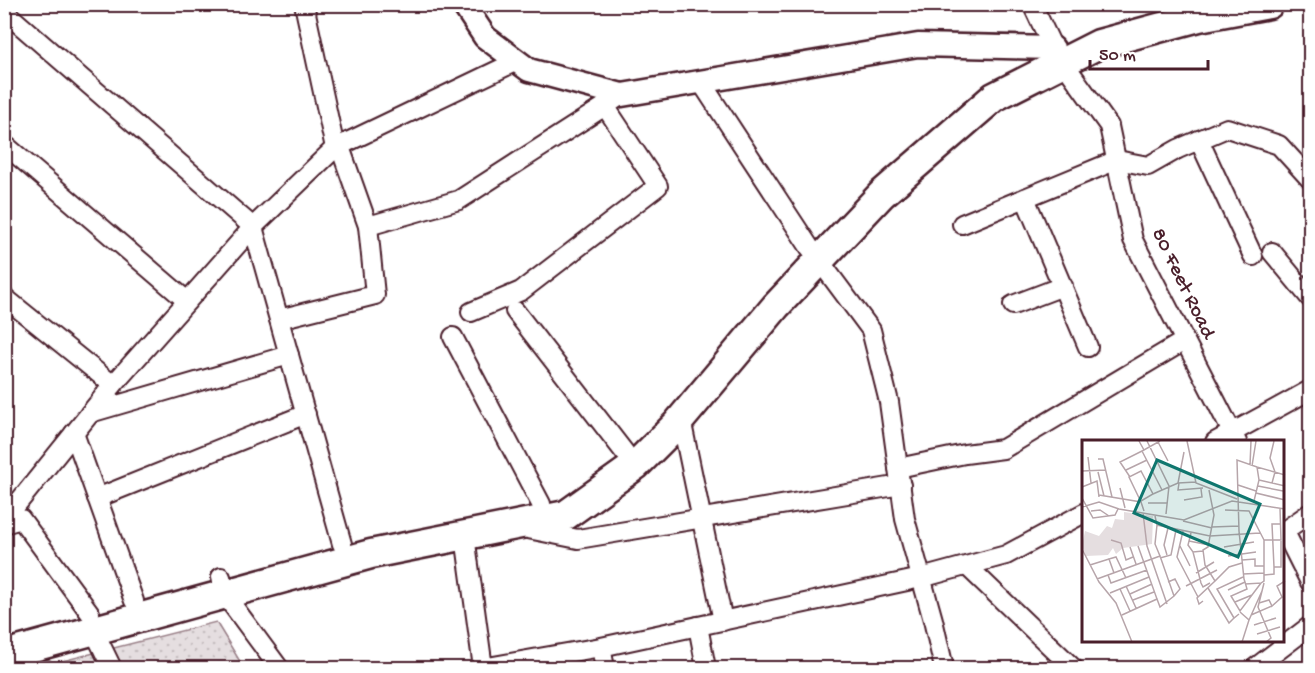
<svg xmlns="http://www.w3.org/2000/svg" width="1315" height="673" font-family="'Gochi Hand',sans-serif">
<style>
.grass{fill:url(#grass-dots);stroke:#987e86;stroke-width:1.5}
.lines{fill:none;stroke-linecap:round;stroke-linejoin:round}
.minor-casing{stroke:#4a1f2b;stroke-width:22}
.tertiary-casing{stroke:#4a1f2b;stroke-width:27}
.trunk-casing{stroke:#4a1f2b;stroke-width:33}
.minor{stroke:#fff;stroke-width:18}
.tertiary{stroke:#fff;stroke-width:22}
.trunk{stroke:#fff;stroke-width:28}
.labels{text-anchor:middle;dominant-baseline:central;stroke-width:5;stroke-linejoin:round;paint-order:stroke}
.street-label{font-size:21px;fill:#4a1f2b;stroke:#fff}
.inset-road{fill:none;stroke:#b7a5aa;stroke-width:1.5}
.view{fill:#0f766e;fill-opacity:0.15;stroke:#0f766e;stroke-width:3}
.inset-edge{fill:none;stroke:#4a1f2b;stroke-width:3}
</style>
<defs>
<pattern id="grass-dots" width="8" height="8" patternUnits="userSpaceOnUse" patternTransform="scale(1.5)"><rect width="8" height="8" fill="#e5dee0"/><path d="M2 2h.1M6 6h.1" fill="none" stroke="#c6bec0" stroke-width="1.8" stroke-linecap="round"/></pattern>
</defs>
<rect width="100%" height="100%" fill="#fff"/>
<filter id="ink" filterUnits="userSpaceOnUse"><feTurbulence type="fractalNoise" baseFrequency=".0167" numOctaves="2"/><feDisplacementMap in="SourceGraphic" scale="12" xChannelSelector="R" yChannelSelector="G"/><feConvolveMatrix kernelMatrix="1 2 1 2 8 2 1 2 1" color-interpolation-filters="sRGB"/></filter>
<g filter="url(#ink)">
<polygon class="grass" points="216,622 244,668 35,668"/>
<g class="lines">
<g class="minor-casing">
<g id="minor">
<polyline points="304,4 335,148"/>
<polyline points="1032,4 1053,48 1109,126 1133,240 1237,442"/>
<polyline points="4,11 253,227 342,544"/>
<polyline points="701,82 810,248 871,330 889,402 905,519 933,620 944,668"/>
<polyline points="1199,140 1253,256"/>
<polyline points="4,144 187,301"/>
<polyline points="340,147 368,226 459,200 622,95"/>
<polyline points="1025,198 1088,347"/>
<polyline points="962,224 1117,160 1148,166 1178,149 1227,128 1279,145 1310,179"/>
<polyline points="1272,252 1310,298"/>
<polyline points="4,297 113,385 13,509"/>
<polyline points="1013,305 1063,286"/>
<polyline points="515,311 625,453"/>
<polyline points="471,312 521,291 658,186 605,106"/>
<polyline points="279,319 375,295 368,226"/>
<polyline points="453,337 541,504"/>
<polyline points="113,385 253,227 335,148 517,61"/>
<polyline points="90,413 289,355"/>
<polyline points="681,419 723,621"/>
<polyline points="74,433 134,601"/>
<polyline points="1215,442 1310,390"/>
<polyline points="898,468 965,454 1003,449 1184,341"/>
<polyline points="97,498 306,414"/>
<polyline points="4,524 21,519 90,613"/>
<polyline points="523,528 578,539 901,485"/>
<polyline points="1284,530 1310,582"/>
<polyline points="1284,531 1310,513"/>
<polyline points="465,536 483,668"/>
<polyline points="967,566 1073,668"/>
<polyline points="221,577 225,595 279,668"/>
<polyline points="698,626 706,668"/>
<polyline points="94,631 112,668"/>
<polyline points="601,647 605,668"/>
<polyline points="482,668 601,647 921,578 1006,555 1084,513"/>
<polyline points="1255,668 1310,626"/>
</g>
</g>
<g class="tertiary-casing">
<polyline id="tertiary" points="463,4 485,37 529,70 622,95 918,45 1053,48"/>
</g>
<g class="trunk-casing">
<polyline id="trunk" points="4,655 371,554 566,515 636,465 676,425 776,306 882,194 994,97 1099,44 1199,17 1269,4"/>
</g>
<use href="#minor" class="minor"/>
<use href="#tertiary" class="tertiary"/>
<use href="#trunk" class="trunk"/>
</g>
</g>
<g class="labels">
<g class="street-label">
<text transform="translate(1182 284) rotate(64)">80 Feet Road</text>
</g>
</g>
<g transform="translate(1082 440)">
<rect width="202" height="202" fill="#fff"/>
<path d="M 42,72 L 71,76 L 70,104 L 41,108 L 34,114 L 31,108 L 26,115 L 4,116 L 0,106 L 3,91 L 17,96 L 25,86 L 30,88 L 33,79 L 42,80 Z" fill="#e5dee0"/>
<path class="inset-road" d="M 57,1 L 62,10 L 78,1M 65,1 L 87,46 L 84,74M 105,1 L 114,43 L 155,59M 76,2 L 86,21M 60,11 L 80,50M 6,17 L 9,43M 16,19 L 21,19 L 30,57M 168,25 L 169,1M 170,26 L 174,1M 44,30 L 65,20M 0,31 L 24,30M 16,32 L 22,56M 48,37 L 38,22 L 62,10M 177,40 L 203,46M 96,43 L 102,12M 97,43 L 96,50 L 121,48M 190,43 L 193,32 L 188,18 L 192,1M 156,45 L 174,51M 176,46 L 201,51M 0,47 L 15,41 L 17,57M 38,48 L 43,68M 127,50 L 132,75 L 126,107 L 121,110 L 123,125 L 133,141 L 147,127 L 160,123M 174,53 L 203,60M 71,54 L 96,43 L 114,42M 17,55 L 59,62 L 62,71M 0,58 L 11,78 L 33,75 L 36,69M 102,60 L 120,57 L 119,49M 59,61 L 71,54 L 59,31 L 47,37 L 59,62M 172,61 L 177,40 L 175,27 L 203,35M 66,63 L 85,63M 0,67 L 17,62 L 37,69 L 102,80 L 150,61 L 203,69M 143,70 L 167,71 L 182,100M 9,71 L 18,70 L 27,76M 0,72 L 0,95M 61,73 L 65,106 L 85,164M 73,76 L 75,85 L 128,96 L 178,93M 101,81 L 130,88M 130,87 L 157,86M 101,91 L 95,117 L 116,157M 109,93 L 106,105 L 111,112 L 121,111M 29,100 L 39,103 L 44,120 L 51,117M 107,101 L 127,105M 98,106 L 108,126M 48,107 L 54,124M 142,107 L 172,102M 0,109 L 17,142 L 34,163 L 50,202M 111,112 L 119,143 L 121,147 L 128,143M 85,115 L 82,105 L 86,88M 146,116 L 174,112M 78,118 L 89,115 L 94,90M 160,120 L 173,119 L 173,126 L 182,126M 8,125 L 27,119M 192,127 L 190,84 L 199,84M 32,133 L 27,119 L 34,117 L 44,138M 114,133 L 132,122M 161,134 L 182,133M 26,135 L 29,143 L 65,130M 182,135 L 192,134 L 192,127 L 199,127 L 199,101M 15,139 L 78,116 L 73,104 L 75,85M 86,142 L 93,139 L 98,149 L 92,156M 179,143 L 182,141 L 182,100 L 199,100 L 198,68M 182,143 L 176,167 L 189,198 L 184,202M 163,144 L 179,143 L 158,171 L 149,156 L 165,149 L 163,142 L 162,139 L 157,91 L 155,20 L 175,27M 44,146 L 54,168M 104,146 L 135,130M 126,148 L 147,183 L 152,178M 38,149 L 48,171M 146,150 L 163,142M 28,153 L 67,137M 48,154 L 70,144M 75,159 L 78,167 L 92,156 L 78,116M 51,160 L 72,152M 121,161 L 117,164 L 115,158 L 133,141M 153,162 L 170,155M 177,163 L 187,160 L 190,166 L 200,157 L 195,146 L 203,141M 158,172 L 167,180 L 160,202M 157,174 L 152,178 L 135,149 L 161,137M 40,175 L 75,159 L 56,106M 169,175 L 190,166M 167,180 L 180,151M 172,185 L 194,178M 175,194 L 198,187"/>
<path class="view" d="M 75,20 L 178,64 L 156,117 L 52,73 Z"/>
<rect width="202" height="202" class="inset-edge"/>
</g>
<rect width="1315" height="673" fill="none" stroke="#fff" stroke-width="24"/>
<rect x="12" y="12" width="1291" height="649" fill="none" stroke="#4a1f2b" stroke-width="2" filter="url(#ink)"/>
<path d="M1090 60v9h118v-9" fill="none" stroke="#4a1f2b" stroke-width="3"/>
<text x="1099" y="60" font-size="18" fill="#4a1f2b" stroke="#ffffff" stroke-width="4.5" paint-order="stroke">50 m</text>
</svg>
